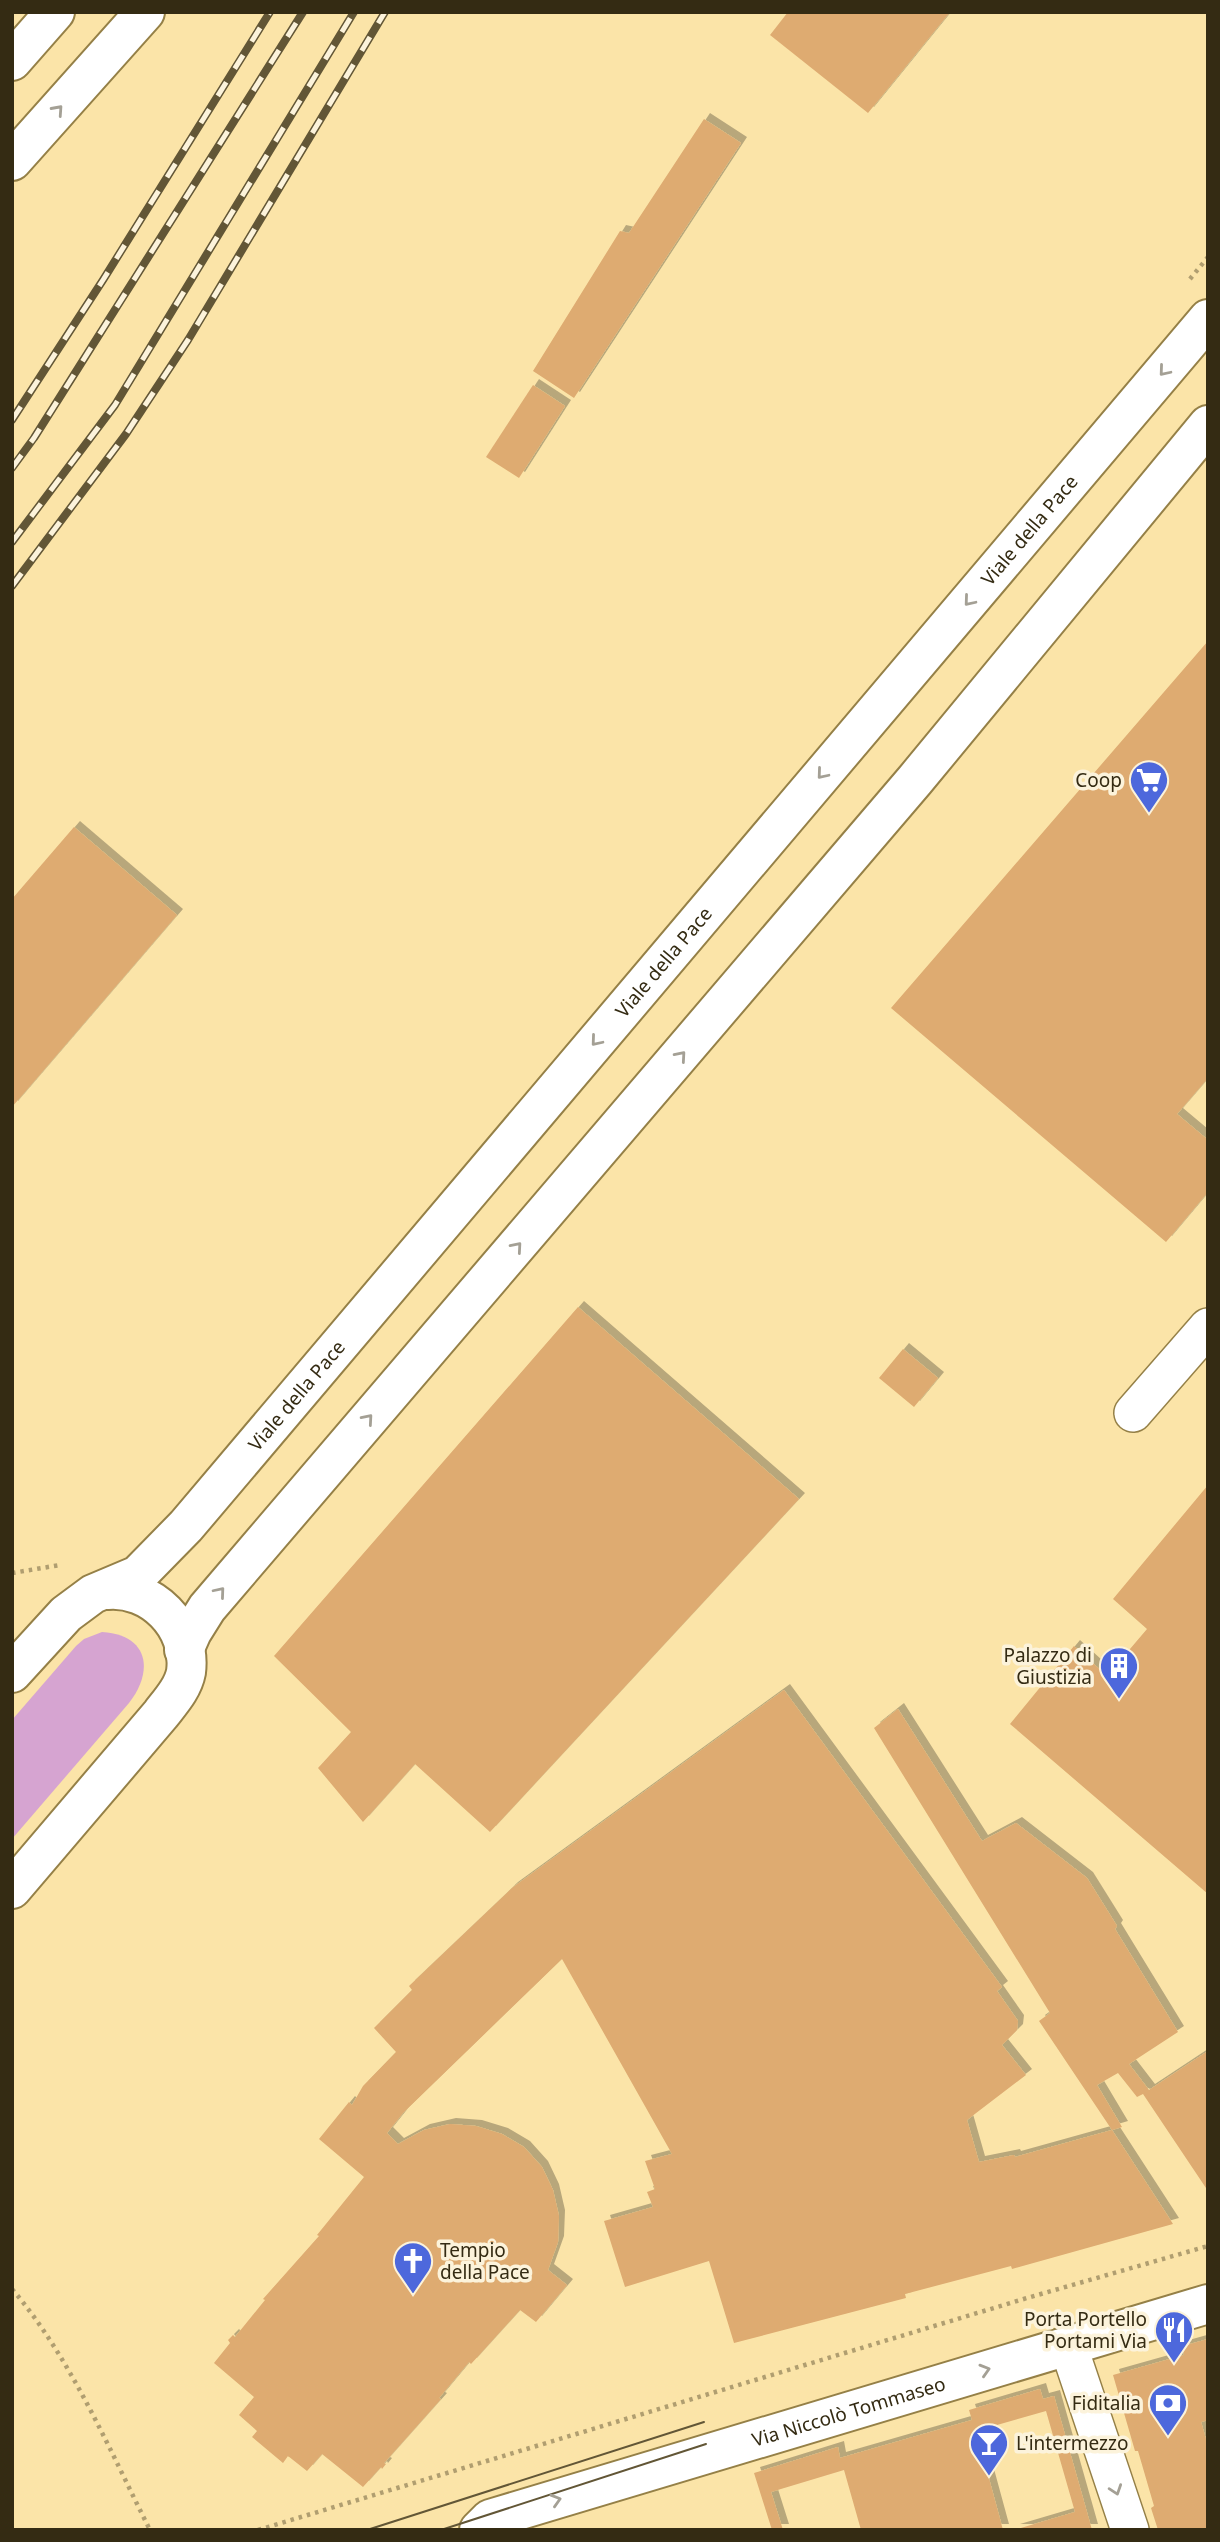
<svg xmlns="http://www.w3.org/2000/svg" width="1220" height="2542" font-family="'Noto Sans',sans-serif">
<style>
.green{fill:#d6a4d1}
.building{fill:#deab71;filter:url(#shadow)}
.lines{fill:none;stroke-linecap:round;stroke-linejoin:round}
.street-casing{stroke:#958047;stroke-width:40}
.secondary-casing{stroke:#958047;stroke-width:42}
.path{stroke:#b09e70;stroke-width:4.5;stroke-dasharray:3.5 5;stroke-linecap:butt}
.street{stroke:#fff;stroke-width:37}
.secondary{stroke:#fff;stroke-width:38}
.tram{stroke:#625636;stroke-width:2}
.rail-casing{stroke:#625636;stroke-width:8}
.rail{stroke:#fcf3db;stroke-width:5;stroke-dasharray:16;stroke-linecap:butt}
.oneway{stroke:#a4a095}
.labels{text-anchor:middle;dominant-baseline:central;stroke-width:7;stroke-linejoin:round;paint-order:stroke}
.street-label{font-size:19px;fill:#342b13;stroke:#fcf3db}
.poi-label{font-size:19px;fill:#342b13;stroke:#fcf3db;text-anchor:end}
</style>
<defs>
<filter id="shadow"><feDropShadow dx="6" dy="-6" stdDeviation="0" flood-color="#0004"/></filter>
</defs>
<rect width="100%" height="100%" fill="#fbe4a8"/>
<path class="green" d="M 102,1632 C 149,1635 154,1671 129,1703 L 12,1839 L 12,1720 L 76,1646 L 84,1639 Z"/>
<g class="building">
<polygon points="788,12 950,12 868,113 770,35"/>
<polygon points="704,119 741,143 574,398 533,371 620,231 629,233"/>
<polygon points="533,385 565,406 519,478 486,457"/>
<polygon points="1208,641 1208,1078 1177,1114 1208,1140 1208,1192 1166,1242 891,1008"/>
<polygon points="74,827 177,915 12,1107 12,899"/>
<polygon points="578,1307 799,1499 490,1832 415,1764 363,1822 318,1768 351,1732 274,1656"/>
<polygon points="903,1349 938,1378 914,1407 879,1378"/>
<polygon points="1208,1485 1208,1894 1010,1724 1074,1646 1107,1676 1147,1629 1113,1599"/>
<polygon points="784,1690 1002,1987 997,1991 1018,2021 1017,2030 1002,2045 1026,2075 967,2120 979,2162 1014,2155 1015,2157 1112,2130 1173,2224 1012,2269 1011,2266 905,2294 906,2298 734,2343 709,2261 625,2287 604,2221 653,2207 647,2192 655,2189 645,2161 672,2154 562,1959 403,2113 387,2133 398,2144 424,2130 450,2124 476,2126 502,2134 524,2147 542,2167 553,2190 559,2216 558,2242 548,2270 567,2285 536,2322 520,2310 471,2364 469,2362 439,2398 441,2399 384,2463 386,2464 382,2469 381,2467 363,2487 322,2454 307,2471 288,2456 283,2463 252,2437 257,2431 239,2415 254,2397 214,2363 230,2343 228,2340 233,2335 235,2337 265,2300 263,2299 319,2236 317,2235 364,2177 319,2139 349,2102 352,2105 363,2086 396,2052 374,2028 412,1990 409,1986 512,1888"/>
<polygon points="898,1709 982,1841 1016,1823 1087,1878 1117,1926 1115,1929 1178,2032 1129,2064 1149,2090 1208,2051 1208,2191 1143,2094 1137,2097 1118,2073 1097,2085 1122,2127 1112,2130 1039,2021 1050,2013 874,1728"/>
<polygon points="1208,2339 1208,2420 1201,2422 1208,2446 1208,2530 1158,2530 1151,2508 1154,2506 1138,2451 1135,2451 1113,2375 1184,2355 1183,2346"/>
<polygon points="1040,2389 1043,2399 1054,2396 1092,2530 1014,2530 1075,2512 1046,2411 976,2431 1003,2530 861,2530 844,2470 771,2492 783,2530 772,2530 754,2473 838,2447 840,2458 972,2420 969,2410"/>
</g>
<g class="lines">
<g class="street-casing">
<g id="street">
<polyline points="1133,1413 1208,1327"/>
<polyline points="1068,2345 1130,2530"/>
</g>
</g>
<g class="secondary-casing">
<g id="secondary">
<polyline points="12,61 55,12"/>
<polyline points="12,161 145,12"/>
<polyline points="184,1650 192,1632 207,1608 915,780 1208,425"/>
<path id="s1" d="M 12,1673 L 66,1614 L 93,1594 L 138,1575 L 186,1526 L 1208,319"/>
<path d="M 12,1889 L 161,1714 C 171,1701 183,1688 186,1672 C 192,1626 151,1586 107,1590"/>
<path id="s2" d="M 479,2530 L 490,2519 L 1208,2304"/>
</g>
</g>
<g class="path">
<polyline points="1190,279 1208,257"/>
<polyline points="12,1573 60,1565"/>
<path d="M 12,2289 C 71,2358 109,2449 150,2530"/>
<polyline points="258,2530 1027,2298 1208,2246"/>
</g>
<use href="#street" class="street"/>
<use href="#secondary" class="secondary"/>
<g class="tram">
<polyline points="367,2530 704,2422"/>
<polyline points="441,2530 706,2444"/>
</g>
<g class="rail-casing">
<g id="rail">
<polyline points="12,420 103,280 270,12"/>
<polyline points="12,468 34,438 303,12"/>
<polyline points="12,542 115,405 354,12"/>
<polyline points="12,586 126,434 188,340 385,12"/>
</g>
</g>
<use href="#rail" class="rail"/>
</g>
<defs><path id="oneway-chevron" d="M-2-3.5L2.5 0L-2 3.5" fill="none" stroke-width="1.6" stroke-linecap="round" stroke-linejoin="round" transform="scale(1.75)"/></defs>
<g class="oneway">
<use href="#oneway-chevron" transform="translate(58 110) rotate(-48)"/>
<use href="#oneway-chevron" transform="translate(1164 371) rotate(130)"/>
<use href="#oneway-chevron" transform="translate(969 601) rotate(130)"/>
<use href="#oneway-chevron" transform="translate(822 774) rotate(130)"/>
<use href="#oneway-chevron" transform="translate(596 1041) rotate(130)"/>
<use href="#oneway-chevron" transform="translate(681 1056) rotate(-49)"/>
<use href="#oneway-chevron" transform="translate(517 1247) rotate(-49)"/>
<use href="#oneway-chevron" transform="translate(368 1419) rotate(-49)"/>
<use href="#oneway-chevron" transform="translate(220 1592) rotate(-50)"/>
<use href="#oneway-chevron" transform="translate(985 2370) rotate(-17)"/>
<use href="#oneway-chevron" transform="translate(1116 2490) rotate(71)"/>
<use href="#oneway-chevron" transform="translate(556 2500) rotate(-17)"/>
</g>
<defs>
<g id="supermarket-pin" transform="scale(2.0125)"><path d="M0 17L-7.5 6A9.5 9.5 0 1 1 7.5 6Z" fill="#4d68dc" stroke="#fcf3db"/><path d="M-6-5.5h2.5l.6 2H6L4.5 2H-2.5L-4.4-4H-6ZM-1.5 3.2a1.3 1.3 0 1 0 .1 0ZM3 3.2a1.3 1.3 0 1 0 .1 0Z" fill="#fff"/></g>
<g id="building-pin" transform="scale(2.0125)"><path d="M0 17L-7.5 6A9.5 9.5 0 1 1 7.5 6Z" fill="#4d68dc" stroke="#fcf3db"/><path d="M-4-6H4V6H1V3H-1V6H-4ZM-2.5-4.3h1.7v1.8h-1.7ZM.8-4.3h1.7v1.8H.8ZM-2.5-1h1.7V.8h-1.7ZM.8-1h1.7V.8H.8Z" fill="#fff"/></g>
<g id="church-pin" transform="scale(2.0125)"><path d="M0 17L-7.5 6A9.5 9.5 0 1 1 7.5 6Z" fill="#4d68dc" stroke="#fcf3db"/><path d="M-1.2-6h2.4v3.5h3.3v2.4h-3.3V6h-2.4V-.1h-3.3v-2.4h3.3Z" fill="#fff"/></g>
<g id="restaurant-pin" transform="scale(2.0125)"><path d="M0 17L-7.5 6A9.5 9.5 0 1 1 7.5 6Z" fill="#4d68dc" stroke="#fcf3db"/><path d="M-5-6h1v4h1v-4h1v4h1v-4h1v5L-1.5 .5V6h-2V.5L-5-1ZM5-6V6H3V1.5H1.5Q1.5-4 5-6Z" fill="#fff"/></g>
<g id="bank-pin" transform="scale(2.0125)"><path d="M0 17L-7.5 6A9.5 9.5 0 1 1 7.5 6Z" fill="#4d68dc" stroke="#fcf3db"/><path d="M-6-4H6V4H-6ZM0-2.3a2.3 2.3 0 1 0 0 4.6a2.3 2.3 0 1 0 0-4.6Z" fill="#fff"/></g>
<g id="bar-pin" transform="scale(2.0125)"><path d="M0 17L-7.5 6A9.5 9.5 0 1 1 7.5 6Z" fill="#4d68dc" stroke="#fcf3db"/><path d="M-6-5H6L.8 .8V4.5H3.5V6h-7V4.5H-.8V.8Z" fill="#fff"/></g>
</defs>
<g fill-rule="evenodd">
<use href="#supermarket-pin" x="1149" y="780"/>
<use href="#building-pin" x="1119" y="1666"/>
<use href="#church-pin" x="413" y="2261"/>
<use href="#restaurant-pin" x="1174" y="2330"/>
<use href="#bank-pin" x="1168" y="2403"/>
<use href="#bar-pin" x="989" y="2443"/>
</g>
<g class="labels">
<g class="street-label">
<text stroke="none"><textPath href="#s1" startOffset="1536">Viale della Pace</textPath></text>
<text stroke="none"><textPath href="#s1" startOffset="970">Viale della Pace</textPath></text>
<text stroke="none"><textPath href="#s1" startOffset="402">Viale della Pace</textPath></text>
<text stroke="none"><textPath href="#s2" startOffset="390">Via Niccolò Tommaseo</textPath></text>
</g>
<g class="poi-label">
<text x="1122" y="780">Coop</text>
<text x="1092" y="1655">Palazzo di<tspan x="1092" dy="22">Giustizia</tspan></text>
<text x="440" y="2250" text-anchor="start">Tempio<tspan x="440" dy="22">della Pace</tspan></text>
<text x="1147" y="2319">Porta Portello<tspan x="1147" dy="22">Portami Via</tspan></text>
<text x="1141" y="2403">Fiditalia</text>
<text x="1016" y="2443" text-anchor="start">L'intermezzo</text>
</g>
</g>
<rect width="1220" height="2542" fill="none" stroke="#342b13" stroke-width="28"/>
</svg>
